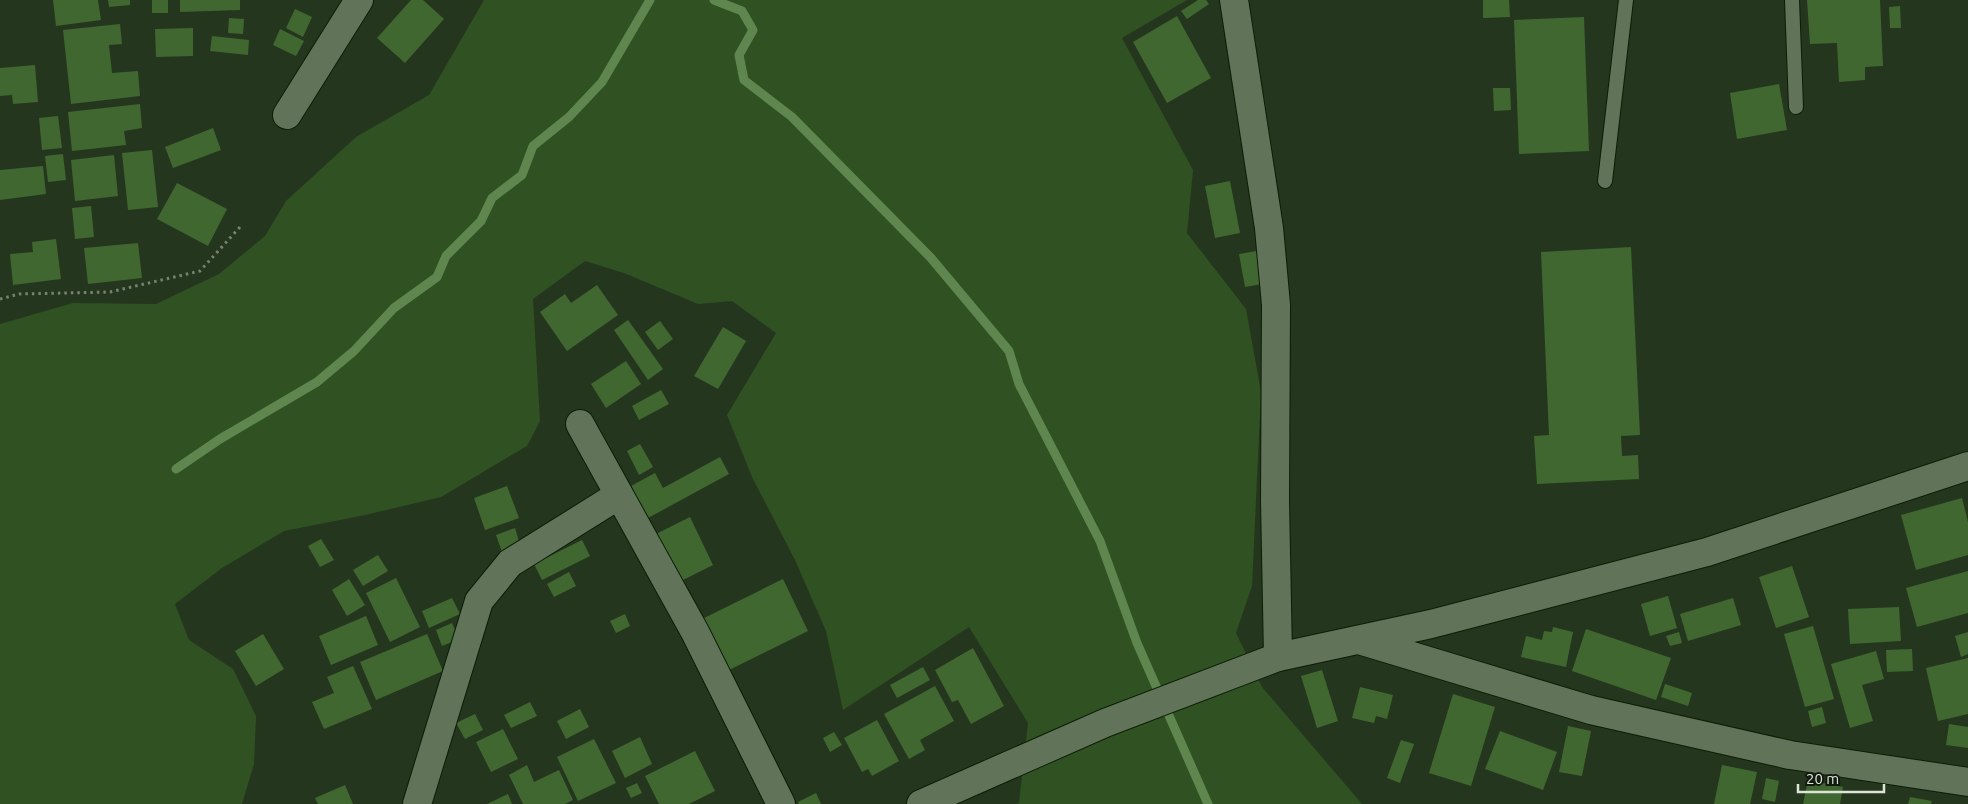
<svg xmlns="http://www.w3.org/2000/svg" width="1968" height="804" font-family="Ubuntu,sans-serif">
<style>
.green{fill:#305122}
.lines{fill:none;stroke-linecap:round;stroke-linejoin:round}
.stream{stroke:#5e864e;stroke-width:9}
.building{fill:#406730}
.service-casing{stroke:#0d1d07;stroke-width:16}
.minor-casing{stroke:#0d1d07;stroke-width:30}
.path{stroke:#758470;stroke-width:3;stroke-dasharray:2.5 4;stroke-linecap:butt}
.service{stroke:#61745a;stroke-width:14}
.minor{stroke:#61745a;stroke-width:28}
</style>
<rect width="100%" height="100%" fill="#25361e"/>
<polygon class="green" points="484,0 1187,0 1122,38 1193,170 1187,233 1246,309 1261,392 1252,586 1236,633 1262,687 1362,804 1016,804 1019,803 1028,723 969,627 843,710 826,631 795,560 752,477 727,415 776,333 732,301 698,304 624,273 585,261 533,299 540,421 527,446 441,497 365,515 284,531 222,568 175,604 189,640 233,669 256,716 254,764 242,804 0,804 0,324 73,303 156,304 219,274 265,236 286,201 356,137 429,95"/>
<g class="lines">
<g class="stream">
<polyline points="714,0 742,11 753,30 739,55 744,80 792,117 931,258 1009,351 1019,384 1100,541 1137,643 1208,804"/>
<polyline points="176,469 220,439 317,382 354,351 394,308 437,277 446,256 481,221 492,198 522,175 533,146 569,117 602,82 650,0"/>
</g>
</g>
<g class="building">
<polygon points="53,0 98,0 101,20 56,26"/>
<polygon points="108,0 130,0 130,5 109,7"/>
<rect x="152" y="0" width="16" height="13"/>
<polygon points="180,0 240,0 240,10 180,12"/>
<polygon points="411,0 423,0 444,19 405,63 377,38"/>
<polygon points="1198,0 1206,0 1209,4 1187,19 1181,11"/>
<polygon points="1483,0 1509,0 1510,17 1483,18"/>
<polygon points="1807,0 1880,0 1883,66 1865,67 1865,80 1839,82 1837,43 1810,44"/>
<polygon points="1900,6 1901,28 1890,28 1889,7"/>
<polygon points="295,9 312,17 303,37 286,28"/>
<polygon points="1177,16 1211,78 1167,103 1133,42"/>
<polygon points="1584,17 1589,151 1519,154 1514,20"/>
<polygon points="229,18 244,19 243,34 228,33"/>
<polygon points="120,24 122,44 109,45 112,73 138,71 140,96 71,104 63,30"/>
<polygon points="193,28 193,56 156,57 155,29"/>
<polygon points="280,29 304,41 296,56 273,45"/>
<polygon points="212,36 249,40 248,55 210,51"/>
<polygon points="35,65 38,102 13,104 12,95 0,96 0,68"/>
<polygon points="1779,84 1787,130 1737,139 1730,93"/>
<polygon points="1493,88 1510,88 1511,110 1494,111"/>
<polygon points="140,104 142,128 124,131 126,145 72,151 68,112"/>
<polygon points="58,116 62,148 42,150 39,118"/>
<polygon points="213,128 221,150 173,168 165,147"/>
<polygon points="152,150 158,207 128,210 122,153"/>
<polygon points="63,154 66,180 48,182 45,156"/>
<polygon points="114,155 118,196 75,201 71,160"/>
<polygon points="43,166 46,194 0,200 0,170"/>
<polygon points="1230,181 1240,233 1215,238 1205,186"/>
<polygon points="177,183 227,209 208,246 157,219"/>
<polygon points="91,206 94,237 75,239 72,208"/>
<polygon points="56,239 61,279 13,285 10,254 33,252 32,242"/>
<polygon points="138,243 142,278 88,284 84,248"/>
<polygon points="1631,247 1640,435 1621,436 1622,456 1638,455 1639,479 1537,484 1534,436 1549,435 1541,252"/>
<polygon points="1262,250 1268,283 1245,287 1239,254"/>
<polygon points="597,285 618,315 567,351 540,312 565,294 571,303"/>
<polygon points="628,320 663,369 648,380 614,330"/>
<polygon points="660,321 673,339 658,350 645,332"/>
<polygon points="723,327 746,341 718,389 694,376"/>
<polygon points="626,361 641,384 606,408 591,384"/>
<polygon points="661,390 669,404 639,420 632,406"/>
<polygon points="640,444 653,467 639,475 627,451"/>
<polygon points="720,457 729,474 648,518 631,486 655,473 663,488"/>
<polygon points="507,486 519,518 485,530 474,498"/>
<polygon points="1962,498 1968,522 1968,555 1916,570 1901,515"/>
<polygon points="690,517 713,565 679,582 656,534"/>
<polygon points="515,528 520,545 502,552 496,535"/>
<polygon points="321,539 334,560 320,567 308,546"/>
<polygon points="582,540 590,556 542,580 534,564"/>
<polygon points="378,555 388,571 363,586 353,570"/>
<polygon points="1792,566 1809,617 1776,628 1759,577"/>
<polygon points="1968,571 1968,613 1917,627 1906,588"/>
<polygon points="569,572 576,586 554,597 547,584"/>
<polygon points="396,578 420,627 390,642 366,593"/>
<polygon points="349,579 365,605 347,616 332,590"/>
<polygon points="783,579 808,631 727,671 702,619"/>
<polygon points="1668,596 1677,628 1650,636 1641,604"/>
<polygon points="452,598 460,614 429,628 422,611"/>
<polygon points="1733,598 1741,625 1688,641 1680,614"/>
<polygon points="1899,607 1901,641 1850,644 1848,609"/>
<polygon points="625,614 630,626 616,633 610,621"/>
<polygon points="366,616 378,645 331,665 319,636"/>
<polygon points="452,623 459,639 442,646 436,630"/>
<polygon points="1813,626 1834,699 1805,707 1784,634"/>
<polygon points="1553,627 1573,632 1566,667 1521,657 1526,636 1542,640 1544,631 1552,632"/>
<polygon points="1586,629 1671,658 1656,700 1572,671"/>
<polygon points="1679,632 1682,643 1670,646 1666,636"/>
<polygon points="1968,632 1968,654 1961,657 1955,636"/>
<polygon points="263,634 284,669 256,686 235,651"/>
<polygon points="427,634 443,671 376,700 360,662"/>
<polygon points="973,648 1004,706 971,724 958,700 952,702 935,670"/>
<polygon points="1912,649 1913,671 1887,672 1886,650"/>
<polygon points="1876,651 1884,679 1862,685 1873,721 1850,728 1831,664"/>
<polygon points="1968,658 1968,714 1938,721 1926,668"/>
<polygon points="353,666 372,709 324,729 312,702 334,693 327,677"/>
<polygon points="923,667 930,680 897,698 890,685"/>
<polygon points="1322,670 1338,721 1317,728 1301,676"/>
<polygon points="1665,684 1692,693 1688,706 1661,697"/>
<polygon points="935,686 954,721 920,740 925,750 909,759 884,714"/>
<polygon points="1360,687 1393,695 1387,719 1376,716 1374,723 1352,718"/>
<polygon points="1453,694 1495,707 1471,786 1429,773"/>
<polygon points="530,702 537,716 511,728 504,715"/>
<polygon points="1822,707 1826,723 1812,727 1808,711"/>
<polygon points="580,709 589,727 566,739 557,721"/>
<polygon points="475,714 483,730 465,739 456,723"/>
<polygon points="877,720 899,761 872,776 868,769 862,772 844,738"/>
<polygon points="1949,724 1968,727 1968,748 1946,745"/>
<polygon points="1568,726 1591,731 1582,776 1559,772"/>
<polygon points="503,729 518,759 491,772 476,742"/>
<polygon points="1500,731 1557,752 1543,790 1485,769"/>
<polygon points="834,732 842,745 830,752 823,738"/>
<polygon points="640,737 652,764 625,778 612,751"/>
<polygon points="594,739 616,783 578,801 557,757"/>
<polygon points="1401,740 1414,744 1400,783 1387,778"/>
<polygon points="695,751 715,791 689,804 659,804 645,776"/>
<polygon points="527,765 534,782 559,770 573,800 565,804 523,804 509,775"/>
<polygon points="1722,765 1757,772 1750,804 1714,804"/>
<polygon points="1766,778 1779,781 1775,802 1762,799"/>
<polygon points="1808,780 1843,787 1840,804 1803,804"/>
<polygon points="637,783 642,793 631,798 626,788"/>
<polygon points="345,785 353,804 318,804 315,798"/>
<polygon points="816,793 821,804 799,804 798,802"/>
<polygon points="508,794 512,804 487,804"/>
<polygon points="1910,797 1932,801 1931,804 1908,804"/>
</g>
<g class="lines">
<g class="service-casing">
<g id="service">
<polyline points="1792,0 1796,107"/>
<polyline points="1605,181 1626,0"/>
</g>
</g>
<g class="minor-casing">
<g id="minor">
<polyline points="1234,0 1269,228 1276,305 1275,500 1278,657"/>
<polyline points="287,115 359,0"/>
<polyline points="580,424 695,632 781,804"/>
<polyline points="1359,640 1591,710 1790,755 1968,782"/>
<polyline points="417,804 479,601 510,563 619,495"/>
<polyline points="921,804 1105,723 1278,657 1431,624 1707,552 1968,466"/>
</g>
</g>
<polyline class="path" points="0,299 19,294 110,292 200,271 240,227"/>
<use href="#service" class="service"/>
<use href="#minor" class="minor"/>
</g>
<path d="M1798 784v8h86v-8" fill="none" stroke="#dae5d6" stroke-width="2.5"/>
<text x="1806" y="784" font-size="15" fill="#dae5d6" stroke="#131b10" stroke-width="4" paint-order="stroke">20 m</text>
</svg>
